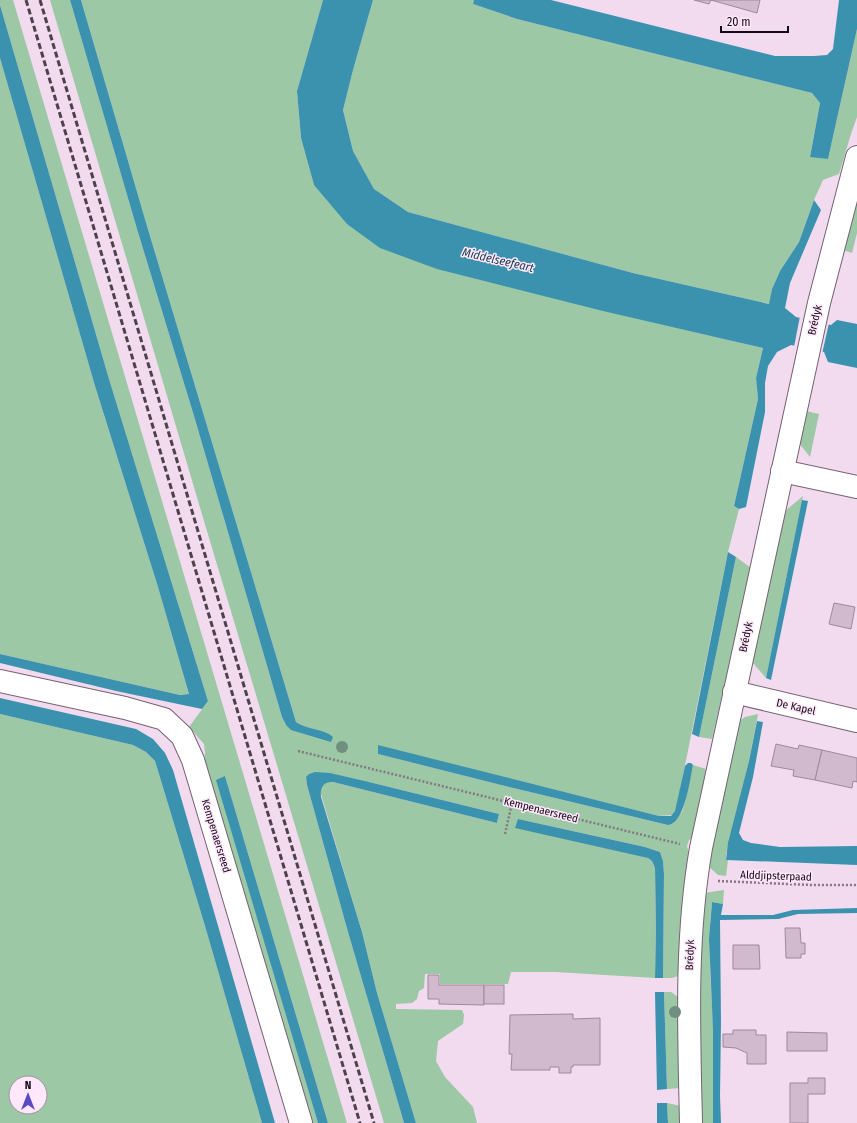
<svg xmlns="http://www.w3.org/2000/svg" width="857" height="1123" font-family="'Fira Sans Condensed',sans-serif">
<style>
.green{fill:#9cc8a6;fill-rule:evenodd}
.water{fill:#3a92af}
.pier{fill:#f2daef}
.building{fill:#d1bace;stroke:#9f889c}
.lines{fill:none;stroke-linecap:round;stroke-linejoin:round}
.minor-casing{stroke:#766174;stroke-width:24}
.path{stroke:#877685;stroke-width:2.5;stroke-dasharray:2 2;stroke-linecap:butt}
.minor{stroke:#fff;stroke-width:22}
.rail{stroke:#4d414b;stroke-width:3;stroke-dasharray:6 3;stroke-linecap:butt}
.tree{fill:#718f81}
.labels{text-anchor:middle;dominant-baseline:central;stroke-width:3;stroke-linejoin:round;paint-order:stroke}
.street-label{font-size:11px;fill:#130b12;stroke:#ffe7fc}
.water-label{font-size:12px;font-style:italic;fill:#143b49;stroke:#ffe7fc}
</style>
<rect width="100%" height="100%" fill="#f2daef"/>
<g class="green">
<polygon points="0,0 13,0 347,1123 328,1123 225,776 217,781 318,1123 306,1123 204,772 205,752 204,744 189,727 208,701 109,379 0,5"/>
<path d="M 50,0 L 70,0 L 137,229 L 194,416 L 282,717 L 286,725 L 329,733 L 307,728 L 296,722 L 147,226 L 81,0 L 323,0 L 297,91 L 301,138 L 314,185 L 718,337 L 763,348 L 756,378 L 758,399 L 734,506 L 739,509 L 728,552 L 677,805 L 675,811 L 672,815 L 659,816 L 378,746 L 378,754 L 501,785 L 668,825 L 682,812 L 685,802 L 693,765 L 706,769 L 693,838 L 689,840 L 687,846 L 690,857 L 680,924 L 678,976 L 672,978 L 663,978 L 664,874 L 663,861 L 660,852 L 645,847 L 518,819 L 648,858 L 652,861 L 655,868 L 656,930 L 655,978 L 556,972 L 511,972 L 508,984 L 440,984 L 440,974 L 425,974 L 424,988 L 419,991 L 417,999 L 412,1003 L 396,1004 L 396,1009 L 462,1010 L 464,1015 L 463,1024 L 438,1041 L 436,1061 L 445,1077 L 473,1107 L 477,1123 L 416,1123 L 377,993 L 362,932 L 320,791 C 322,784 326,781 333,782 L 497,823 L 499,814 L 373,783 L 306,777 L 307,785 L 348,932 L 404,1123 L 384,1123 L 204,521 Z"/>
<polygon points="373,0 474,0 473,4 517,19 812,93 820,103 810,156 828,159 857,29 857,117 851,134 839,174 823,180 814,200 799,242 780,271 772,289 770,304 633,273 408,212 374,189 353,151 343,110 353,70"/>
<polygon points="0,58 95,386 158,587 189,694 180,695 0,654"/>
<polygon points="857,185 857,233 852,253 843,250"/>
<polygon points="806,411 819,414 810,457 799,443"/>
<polygon points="803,496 766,678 752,662 784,512"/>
<polygon points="736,557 751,568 712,739 699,737"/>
<path d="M 0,714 L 133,745 L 146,752 L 155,761 L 205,926 L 262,1123 L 0,1123 ZM 16,1083 L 40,1083 L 40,1107 L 16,1107 Z"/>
<polygon points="758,714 749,761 726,855 726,860 728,860 726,876 718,875 708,866 739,721 745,717"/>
<path d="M 724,890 L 723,904 L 712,902 C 707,943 711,984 713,1025 C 714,1057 713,1090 713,1123 L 700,1123 L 699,971 L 704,893 Z"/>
<polygon points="664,992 671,992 678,997 681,1088 667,1089"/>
<polygon points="667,1103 681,1106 681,1123 668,1123"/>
</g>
<g class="water">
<path d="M 70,0 L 81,0 L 147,226 L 296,722 C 307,730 323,728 333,737 L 331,742 L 291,730 L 286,725 L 282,717 L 194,416 L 137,229 Z"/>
<polygon points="323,0 373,0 353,70 343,110 353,151 374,189 408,212 633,273 769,304 772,289 780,271 799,242 814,200 821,210 790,283 785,308 796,317 831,325 837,320 857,324 857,368 828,362 824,352 791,345 777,352 768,366 765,383 765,412 746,507 739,509 734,506 758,399 756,378 763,348 603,311 437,269 380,248 347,224 314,185 301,138 297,91"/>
<polygon points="474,0 551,0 775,56 814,56 827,55 833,49 839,0 857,0 857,29 828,159 810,157 820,103 812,93 517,19 473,4"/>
<polygon points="0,5 109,379 208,701 202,709 116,691 0,663 0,654 180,695 189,694 158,587 95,386 0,58"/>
<polygon points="802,500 808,501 771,680 766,678"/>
<polygon points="728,552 736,557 699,737 692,734"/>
<polygon points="0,698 136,729 153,739 165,753 173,770 275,1123 262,1123 205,926 155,761 146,752 133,745 0,714"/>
<polygon points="757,721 763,722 753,777 739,833 743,840 751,843 780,847 857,846 857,865 726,860 728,843 749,761"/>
<path d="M 378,745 L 659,816 L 671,816 L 675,811 L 685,766 L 688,763 L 691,763 L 693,765 C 690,779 685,823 668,825 L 501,785 L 378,754 Z"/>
<path d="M 315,772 L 330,773 L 373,783 L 499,814 L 497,823 L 333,782 C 323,781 320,788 321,797 L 362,932 L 377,993 L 416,1123 L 404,1123 L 348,932 L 307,785 L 306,777 L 309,774 Z"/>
<polygon points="225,776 328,1123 318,1123 216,780"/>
<polygon points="518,819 645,847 660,852 663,861 664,874 663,978 655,978 656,930 655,868 652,861 648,858 515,828"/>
<polygon points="712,902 723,904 721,915 773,915 793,910 857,908 857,913 798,914 778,919 720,920 721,1022 720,1096 721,1123 713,1123 713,1030 709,939"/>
<polygon points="655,992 664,992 667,1089 657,1090"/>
<polygon points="657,1103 667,1103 668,1123 657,1123"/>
</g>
<polygon class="pier" points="800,316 829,323 822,354 794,347"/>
<g class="building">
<polygon points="694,0 760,0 757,13 711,0 709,4"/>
<polygon points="834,603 855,607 851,629 829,624"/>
<polygon points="776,744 798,749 799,745 822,750 815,780 793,776 794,770 771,766"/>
<polygon points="822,750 857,758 857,782 853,781 852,788 815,780"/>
<polygon points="785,928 800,928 801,943 805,943 805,954 801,954 801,958 786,958"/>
<polygon points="733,945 759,945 760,969 733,969"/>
<polygon points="428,975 439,975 439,985 484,985 484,1005 439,1004 439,999 428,999"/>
<rect x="484" y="985" width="20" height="19"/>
<polygon points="573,1014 573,1019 600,1018 600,1065 573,1065 573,1067 571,1067 571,1073 559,1073 559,1067 550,1067 550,1070 511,1070 512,1054 509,1054 510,1015"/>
<polygon points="733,1030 756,1030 756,1035 766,1035 766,1064 747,1064 747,1053 736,1048 723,1047 723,1034 733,1034"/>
<polygon points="787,1032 827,1033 827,1051 787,1051"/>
<polygon points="808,1078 825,1078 825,1094 808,1094 808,1123 790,1123 790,1083 808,1083"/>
</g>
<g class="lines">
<g class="minor-casing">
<g id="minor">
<polyline points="782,471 857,487"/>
<polyline points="0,681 125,708 164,719 182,736 193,760 301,1123"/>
<polyline points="734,692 857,721"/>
<path d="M 691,1123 C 689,1031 685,939 701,848 L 819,303 L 857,157"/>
</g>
</g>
<g class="path">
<polyline points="298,751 680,844"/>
<polyline points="505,834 512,803"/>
<polyline points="718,881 812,885 857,885"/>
</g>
<use href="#minor" class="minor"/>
<g class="rail">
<polyline points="26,0 360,1123"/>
<polyline points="40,0 374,1123"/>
</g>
</g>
<g class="tree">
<circle cx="342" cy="747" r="6"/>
<circle cx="675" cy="1012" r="6"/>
</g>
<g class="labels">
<g class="street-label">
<text transform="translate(815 320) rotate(-77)">Brédyk</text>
<text transform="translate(746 637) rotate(-78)">Brédyk</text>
<text transform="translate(796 707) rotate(13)">De Kapel</text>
<text transform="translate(541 810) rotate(14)">Kempenaersreed</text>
<text transform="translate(216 836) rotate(73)">Kempenaersreed</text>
<text transform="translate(776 876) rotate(2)">Alddjipsterpaad</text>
<text transform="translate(690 955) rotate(-88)">Brédyk</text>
</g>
<g class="water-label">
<text transform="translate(498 260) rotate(13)">Middelseefeart</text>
</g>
</g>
<g transform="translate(28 1095)"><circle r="19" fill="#ffe7fc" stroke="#a18f9e"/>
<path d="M0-3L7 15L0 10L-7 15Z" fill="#5a4bc3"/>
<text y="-6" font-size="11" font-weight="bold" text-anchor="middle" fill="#130b12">N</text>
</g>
<path d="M721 26v6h67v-6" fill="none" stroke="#130b12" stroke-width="2"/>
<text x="727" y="26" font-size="12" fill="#130b12" stroke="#ffe7fc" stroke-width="3" paint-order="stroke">20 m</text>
</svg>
